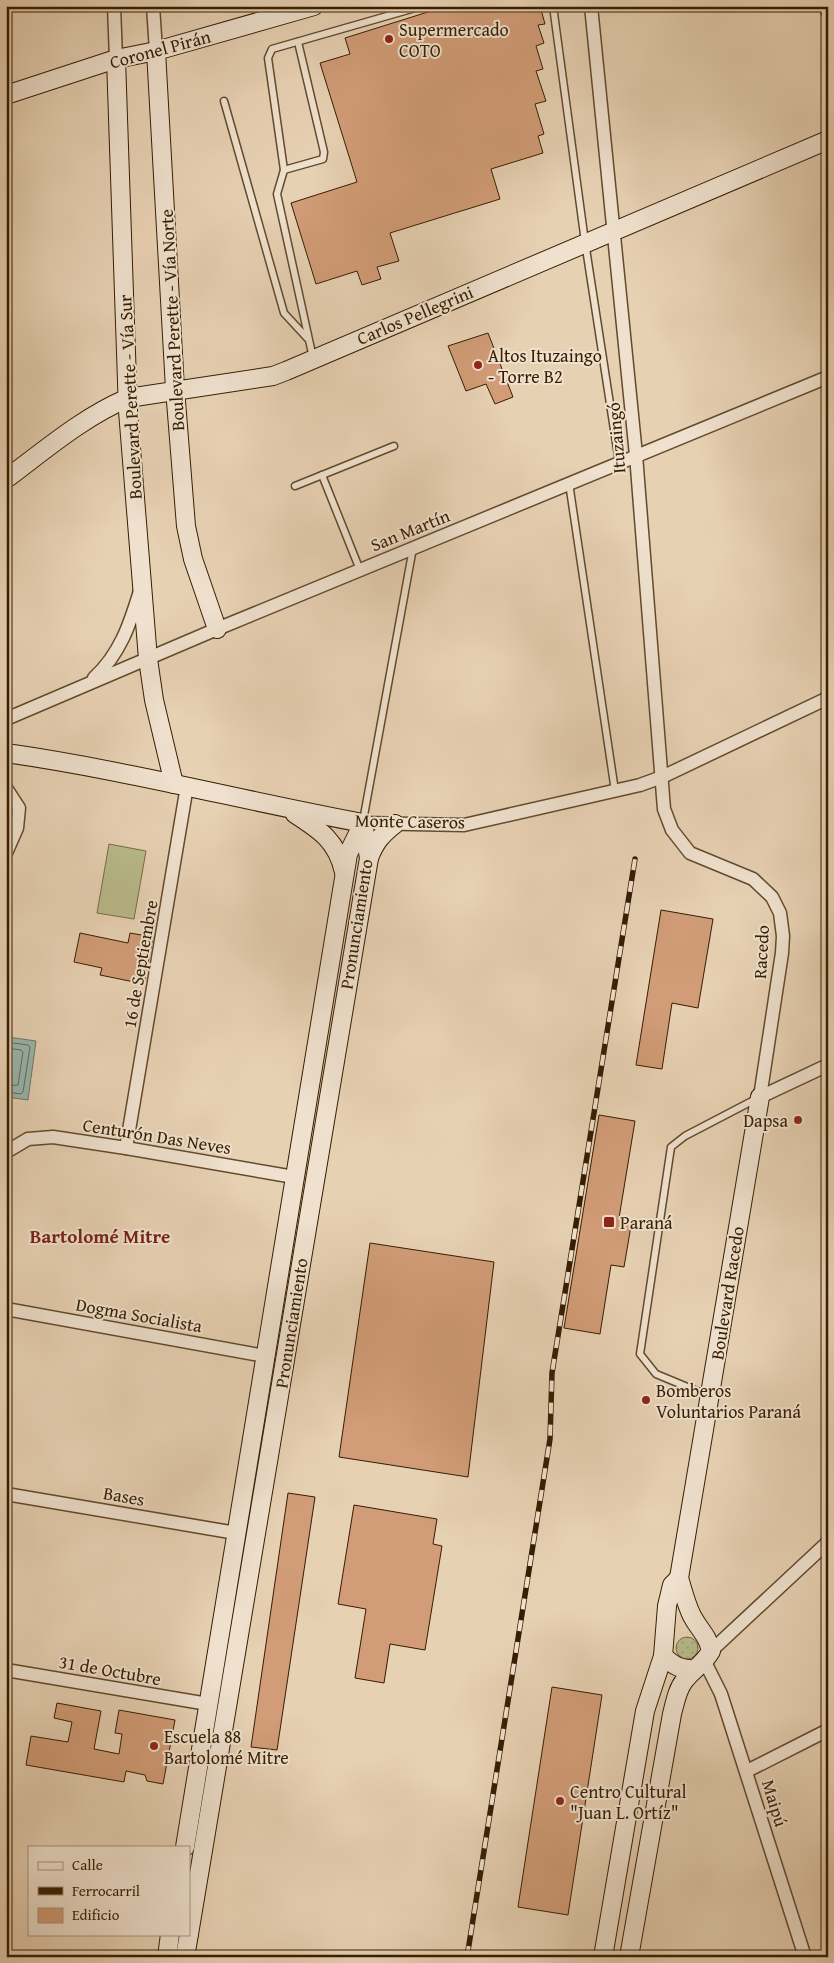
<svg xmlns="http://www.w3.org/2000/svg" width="834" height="1963" font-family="'Gentium Book Plus',serif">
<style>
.green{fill:url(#green-dots);stroke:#776c45}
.pitch{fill:#b8ba8a;stroke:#776c45}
.water{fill:#97b7af;stroke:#707969}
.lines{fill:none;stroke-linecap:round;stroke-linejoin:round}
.shore{stroke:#666a58;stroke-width:1}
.building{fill:#d19c77;stroke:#361d00}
.lane-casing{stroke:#624a2d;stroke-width:9}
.street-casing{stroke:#624a2d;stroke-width:15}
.secondary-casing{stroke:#361d00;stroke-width:20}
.lane{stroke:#efe1ce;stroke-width:6}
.street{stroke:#efe1ce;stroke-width:12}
.secondary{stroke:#efe1ce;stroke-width:18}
.rail-casing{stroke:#361d00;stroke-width:5.5}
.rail{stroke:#efe1ce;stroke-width:4;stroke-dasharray:11;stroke-linecap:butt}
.poi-dot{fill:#8f2418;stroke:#efe1ce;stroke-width:2}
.labels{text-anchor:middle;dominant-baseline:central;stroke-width:4;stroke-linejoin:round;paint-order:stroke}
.poi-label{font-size:18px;fill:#361d00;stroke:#efe1ce;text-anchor:start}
.street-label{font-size:18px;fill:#361d00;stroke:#efe1ce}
.neighbourhood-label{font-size:19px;font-weight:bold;fill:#7a1f14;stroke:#efe1ce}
</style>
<defs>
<pattern id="green-dots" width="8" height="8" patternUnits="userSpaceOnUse" patternTransform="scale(1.25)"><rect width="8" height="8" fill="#b8ba8a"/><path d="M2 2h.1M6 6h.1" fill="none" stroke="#9f9f75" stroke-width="1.8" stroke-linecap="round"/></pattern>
</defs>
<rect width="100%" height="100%" fill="#e7d1b3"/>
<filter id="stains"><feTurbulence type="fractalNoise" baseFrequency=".004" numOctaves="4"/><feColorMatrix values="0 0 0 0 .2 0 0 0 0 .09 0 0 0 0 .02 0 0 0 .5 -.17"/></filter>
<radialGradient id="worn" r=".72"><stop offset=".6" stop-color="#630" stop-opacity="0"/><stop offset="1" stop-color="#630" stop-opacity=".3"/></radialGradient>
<circle class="green" cx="687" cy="1648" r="11"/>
<polygon class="pitch" points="109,844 146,851 134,919 97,913"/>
<polygon class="water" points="8,1037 36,1041 28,1100 6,1097"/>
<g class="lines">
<g class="shore">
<polyline points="6,1042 28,1045 30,1047 23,1092 21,1094 6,1092"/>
<polyline points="6,1048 21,1050 23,1052 18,1085 6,1086"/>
</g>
</g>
<g class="building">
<polygon points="447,6 540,6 545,24 538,25 544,43 536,46 543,69 536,71 546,101 535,104 544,134 538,136 543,153 491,169 500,199 390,233 399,261 377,267 381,279 362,285 357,271 316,284 291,203 357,182 320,63 350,54 345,38"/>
<polygon points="488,333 513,397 495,404 486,384 466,391 448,346"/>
<polygon points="661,910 713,919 698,1008 672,1003 662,1069 636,1065"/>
<polygon points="80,933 128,943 130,933 153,937 144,984 100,975 102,968 74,962"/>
<polygon points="599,1115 635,1121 619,1218 632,1220 624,1267 611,1265 600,1334 564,1328"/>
<polygon points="370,1243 494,1262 468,1477 339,1457"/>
<polygon points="288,1493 315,1497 277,1750 251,1747"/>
<polygon points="354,1505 437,1519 433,1544 442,1546 425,1650 390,1644 384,1683 355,1678 366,1609 338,1604"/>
<polygon points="552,1687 602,1695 568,1915 518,1907"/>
<polygon points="57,1703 101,1711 94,1749 119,1754 122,1734 115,1733 119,1710 175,1720 163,1784 147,1781 145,1775 126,1771 124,1782 26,1765 31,1736 68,1742 72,1722 54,1718"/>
</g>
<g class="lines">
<g class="lane-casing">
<g id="lane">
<polyline points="553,6 585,242 619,462"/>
<polyline points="224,101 284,313 308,339"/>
<polyline points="284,170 323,159 324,152 298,42"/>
<polyline points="313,358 277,194 284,170 268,58 272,49 422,6"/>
<polyline points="322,475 360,570"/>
<polyline points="569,483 615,791"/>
<polyline points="295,486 394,446"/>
<polyline points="363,821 413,548"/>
<polyline points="709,1396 656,1374 640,1354 671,1147 685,1136 756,1099"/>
</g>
</g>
<g class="street-casing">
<g id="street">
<polyline points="114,6 116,59"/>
<polyline points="153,6 156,51"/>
<polyline points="591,6 636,455 664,809 672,830 690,853 753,879 772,897 780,913 783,936 782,953 760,1097"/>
<polyline points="826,6 828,13"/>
<path d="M 94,678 C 120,654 130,624 140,591"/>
<polyline points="6,719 217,629 828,377"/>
<polyline points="6,788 19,808 17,828 6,853"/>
<polyline points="363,823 464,825 640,785 662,777 828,698"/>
<polyline points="760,1097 828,1065"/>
<polyline points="126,1148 187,786"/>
<polyline points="6,1152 28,1139 53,1137 126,1148 294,1177"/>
<polyline points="6,1309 265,1356"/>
<polyline points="6,1494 236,1533"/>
<polyline points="711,1651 828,1542"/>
<polyline points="705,1662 721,1694 805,1957"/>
<polyline points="6,1670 208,1704"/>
<polyline points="747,1771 828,1730"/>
</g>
</g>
<g class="secondary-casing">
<g id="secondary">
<polyline points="156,51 175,389 186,526 193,559 217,629"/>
<polyline points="116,59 128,411 148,659 154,700 174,784"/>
<polyline points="6,95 116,59 156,51 314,6"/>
<path d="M 6,479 C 45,450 83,417 128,398 L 273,376 L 286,371 L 828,140"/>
<path d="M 6,753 C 126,770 244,801 363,823"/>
<path d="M 295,814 C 320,830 337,841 344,872"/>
<path d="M 369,858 C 375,842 382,834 395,824"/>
<path d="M 663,1656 C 674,1666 681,1670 695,1669"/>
<polyline points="185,1847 348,854 363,823"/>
<polyline points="189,1934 369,858 363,823"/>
<polyline points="167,1957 170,1934"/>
<polyline points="185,1957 189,1934"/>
<polyline points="603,1957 645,1711 663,1656 667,1606 672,1585 679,1578"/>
<path d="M 629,1957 L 672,1714 C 675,1703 677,1690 684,1681 C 693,1669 703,1665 711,1651 C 707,1634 700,1631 692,1616 C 686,1604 683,1591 679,1578 L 760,1097"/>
</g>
</g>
<use href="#lane" class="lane"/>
<use href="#street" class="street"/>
<use href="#secondary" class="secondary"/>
<g class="rail-casing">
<polyline id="rail" points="467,1957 550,1439 552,1373 635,859"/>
</g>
<use href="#rail" class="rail"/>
</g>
<g class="poi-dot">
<circle cx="389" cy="39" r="5"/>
<circle cx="478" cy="365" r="5"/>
<circle cx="798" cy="1120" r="5"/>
<rect x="603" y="1216" width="12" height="12" rx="2.5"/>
<circle cx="646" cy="1400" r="5"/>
<circle cx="154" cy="1746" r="5"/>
<circle cx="560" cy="1801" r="5"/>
</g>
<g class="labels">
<g class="poi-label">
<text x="399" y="29">Supermercado<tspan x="399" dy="21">COTO</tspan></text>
<text x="488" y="355">Altos Ituzaingo<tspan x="488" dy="21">- Torre B2</tspan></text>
<text x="788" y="1120" text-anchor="end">Dapsa</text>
<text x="620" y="1222">Paraná</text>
<text x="656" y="1390">Bomberos<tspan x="656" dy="21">Voluntarios Paraná</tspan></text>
<text x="164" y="1736">Escuela 88<tspan x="164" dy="21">Bartolomé Mitre</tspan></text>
<text x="570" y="1791">Centro Cultural<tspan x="570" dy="21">"Juan L. Ortíz"</tspan></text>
</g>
<g class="street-label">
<text transform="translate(160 49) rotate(-15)">Coronel Pirán</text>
<text transform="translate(415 315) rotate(-23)">Carlos Pellegrini</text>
<text transform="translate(172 320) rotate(-93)">Boulevard Perette - Vía Norte</text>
<text transform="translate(130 397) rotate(-93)">Boulevard Perette - Vía Sur</text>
<text transform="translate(616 438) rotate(-95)">Ituzaingó</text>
<text transform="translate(410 530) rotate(-22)">San Martín</text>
<text transform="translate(410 821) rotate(1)">Monte Caseros</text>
<text transform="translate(356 924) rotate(-81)">Pronunciamiento</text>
<text transform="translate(761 952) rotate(-87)">Racedo</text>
<text transform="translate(140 964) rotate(-80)">16 de Septiembre</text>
<text transform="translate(157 1136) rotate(9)">Centurón Das Neves</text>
<text transform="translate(727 1293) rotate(-81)">Boulevard Racedo</text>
<text transform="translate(139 1315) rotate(10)">Dogma Socialista</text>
<text transform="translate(291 1323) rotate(-81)">Pronunciamiento</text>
<text transform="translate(124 1496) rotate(10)">Bases</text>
<text transform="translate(110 1670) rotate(10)">31 de Octubre</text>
<text transform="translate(775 1803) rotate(73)">Maipú</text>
</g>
<g class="neighbourhood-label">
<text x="100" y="1236">Bartolomé Mitre</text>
</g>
</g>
<rect width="834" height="1963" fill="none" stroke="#e7d1b3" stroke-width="25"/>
<rect x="8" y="8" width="819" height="1948" fill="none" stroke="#361d00" stroke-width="2.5"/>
<rect x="12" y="12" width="809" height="1938" fill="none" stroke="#361d00"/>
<rect x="28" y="1846" width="162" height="90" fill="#efe1ce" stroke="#a5937c"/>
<rect x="38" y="1862" width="25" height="8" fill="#efe1ce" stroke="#a5937c"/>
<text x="72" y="1870" font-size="15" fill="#361d00">Calle</text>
<rect x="38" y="1887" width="25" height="8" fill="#361d00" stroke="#a5937c"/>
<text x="72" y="1896" font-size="15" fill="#361d00">Ferrocarril</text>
<rect x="38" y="1908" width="25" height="15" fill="#d19c77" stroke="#a5937c"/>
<text x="72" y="1920" font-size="15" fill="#361d00">Edificio</text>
<rect width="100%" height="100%" filter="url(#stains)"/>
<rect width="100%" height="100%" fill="url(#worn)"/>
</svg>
